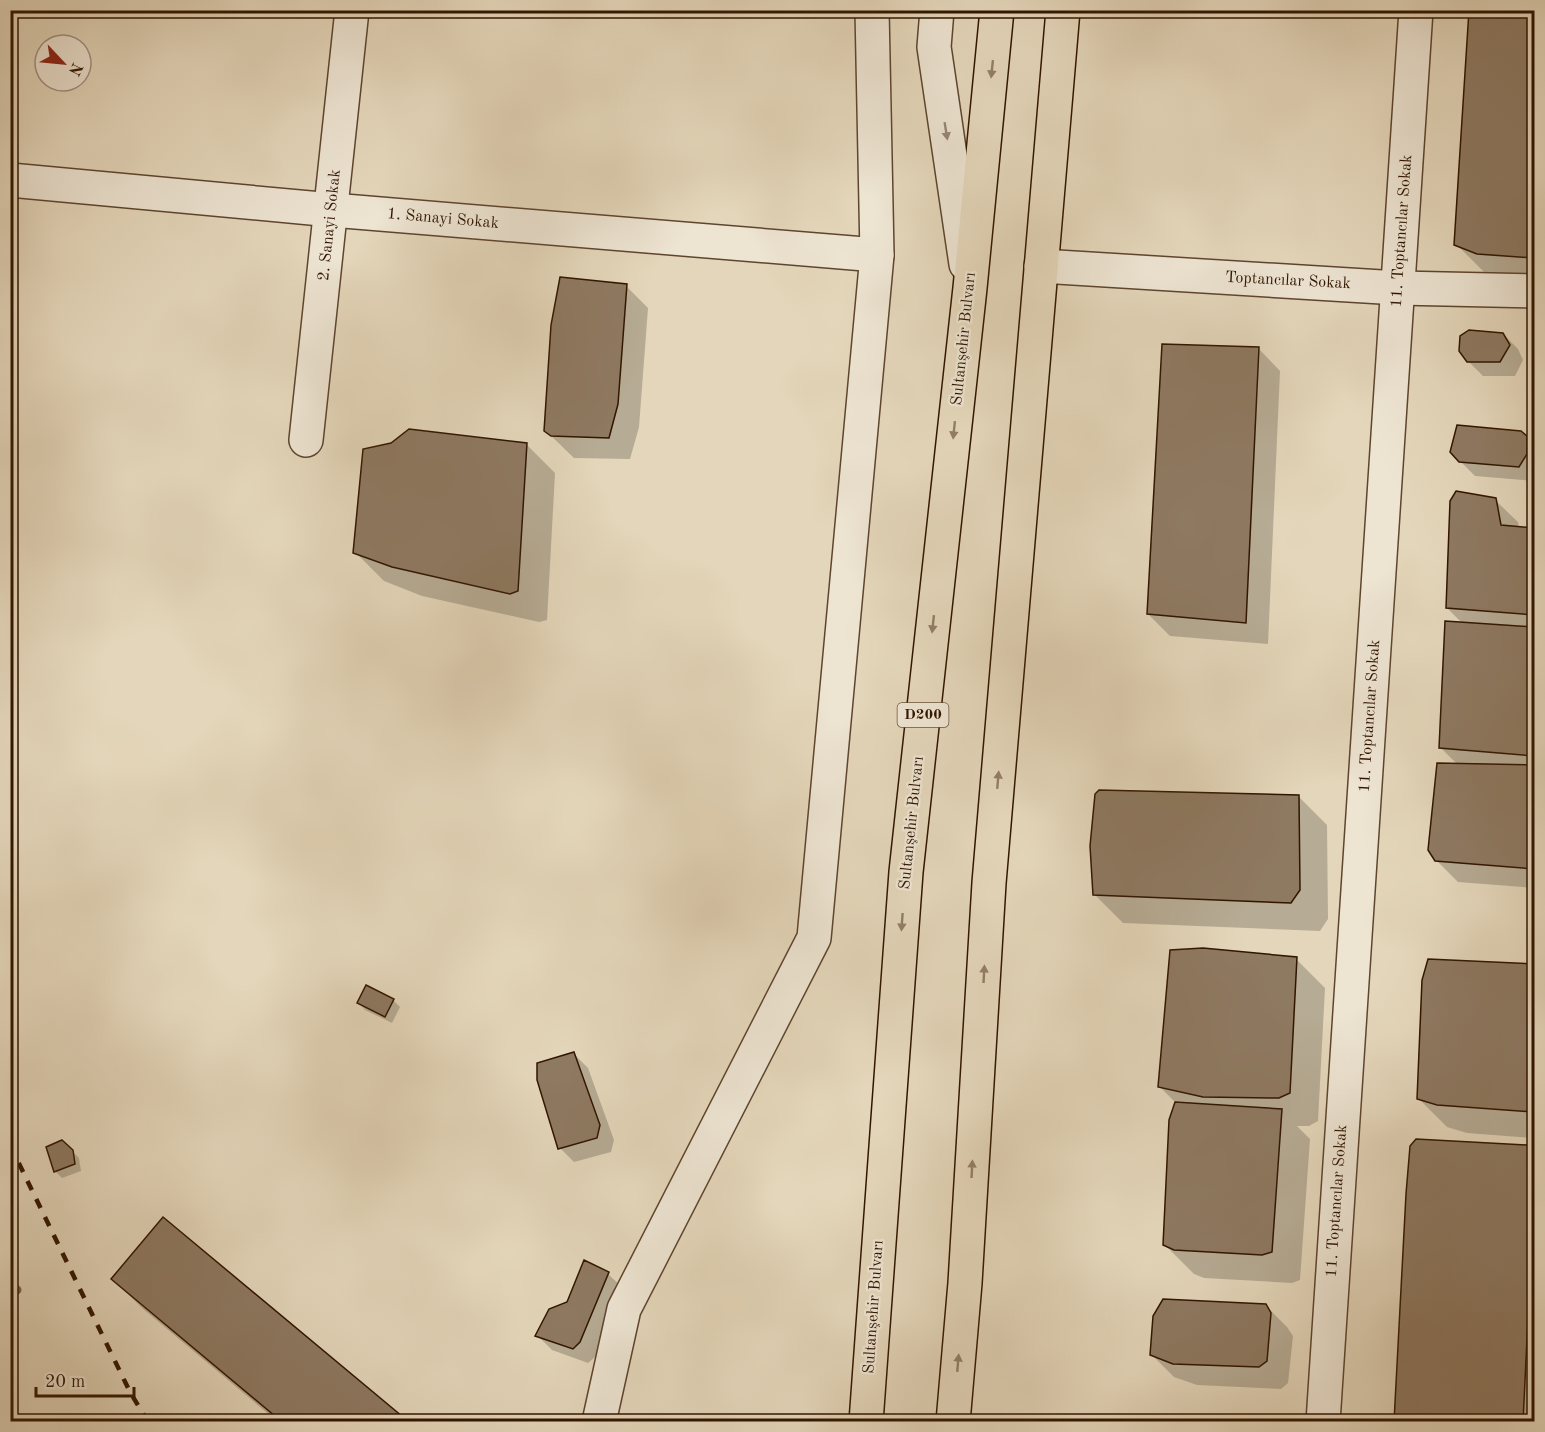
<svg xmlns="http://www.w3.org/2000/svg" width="1545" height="1432" font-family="'Old Standard TT',serif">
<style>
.shadow{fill:#0003}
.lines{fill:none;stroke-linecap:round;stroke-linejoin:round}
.stream{stroke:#78614a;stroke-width:9}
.building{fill:#8e7961;stroke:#311500;stroke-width:1.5}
.minor-casing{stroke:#5e452e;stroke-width:36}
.highway-casing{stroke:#311500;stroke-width:36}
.minor{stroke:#ede4d2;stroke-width:33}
.highway{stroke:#e4d6ba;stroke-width:33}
.rail{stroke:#311500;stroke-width:4.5;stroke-dasharray:10 10;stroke-linecap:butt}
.oneway{fill:#937f66}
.oneway2{fill:#988774}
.labels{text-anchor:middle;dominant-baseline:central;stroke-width:4.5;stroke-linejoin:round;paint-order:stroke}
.shield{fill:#ede4d2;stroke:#69533f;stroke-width:1.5}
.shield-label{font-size:15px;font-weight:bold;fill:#311500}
.street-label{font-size:16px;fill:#311500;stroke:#ede4d2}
</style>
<rect width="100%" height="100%" fill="#e4d6ba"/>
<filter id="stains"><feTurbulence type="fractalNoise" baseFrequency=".00333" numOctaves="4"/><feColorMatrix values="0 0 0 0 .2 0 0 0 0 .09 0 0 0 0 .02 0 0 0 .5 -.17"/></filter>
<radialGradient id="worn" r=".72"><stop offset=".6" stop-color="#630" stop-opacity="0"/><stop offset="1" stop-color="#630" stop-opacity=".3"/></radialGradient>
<g class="shadow">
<polygon points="1470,10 1534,10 1534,284 1507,282 1485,273 1456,244"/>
<polygon points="626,286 648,308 639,427 630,459 574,458 545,430"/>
<polygon points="1503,334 1518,349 1523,360 1515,376 1483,376 1468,361"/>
<polygon points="1259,349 1280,371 1268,644 1170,636 1148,614"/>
<polygon points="1521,432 1534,446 1534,518 1532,516 1534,481 1475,476 1460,461"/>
<polygon points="526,444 555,473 547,620 539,622 422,596 384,581 355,552"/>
<polygon points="1495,500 1518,522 1519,528 1534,530 1534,888 1458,882 1436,860 1458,765 1440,747 1463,624 1447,608"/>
<polygon points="1298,796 1327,825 1328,919 1320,931 1123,923 1094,894"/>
<polygon points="1296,959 1325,988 1318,1121 1309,1126 1297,1126 1310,1139 1300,1280 1292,1283 1204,1278 1194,1274 1165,1245 1176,1103 1160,1087"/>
<polygon points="1429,961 1534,966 1534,1138 1467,1133 1447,1127 1419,1099"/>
<polygon points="393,1000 400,1007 392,1023 365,1010 359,1003"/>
<polygon points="574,1054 588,1068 614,1140 611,1152 574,1162 560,1148"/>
<polygon points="62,1142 79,1158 81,1171 62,1178 55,1171"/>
<polygon points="1526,1146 1534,1154 1534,1422 1396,1422"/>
<polygon points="585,1262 608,1274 623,1288 595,1357 588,1363 552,1350 537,1335 568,1303"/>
<polygon points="113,1279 407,1422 278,1422 142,1308"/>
<polygon points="1265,1305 1287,1327 1293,1336 1288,1383 1281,1389 1197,1385 1174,1377 1152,1355"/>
</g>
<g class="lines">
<polyline class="stream" points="10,1285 17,1290"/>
</g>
<g class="building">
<polygon points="1469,10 1534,10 1534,258 1477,254 1454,245"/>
<polygon points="560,277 627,284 618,404 609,438 551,436 544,431 551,325"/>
<polygon points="1469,330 1503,333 1510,345 1500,362 1467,362 1459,351 1460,336"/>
<polygon points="1162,344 1259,347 1246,623 1147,614"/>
<polygon points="1457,425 1521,431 1527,436 1527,454 1519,467 1459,462 1450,452"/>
<polygon points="409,429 527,443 518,591 510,594 392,567 353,553 363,449 391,443"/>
<polygon points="1534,437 1534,517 1531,516"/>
<polygon points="1456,491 1496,498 1501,525 1534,528 1534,615 1446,608 1450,501"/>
<polygon points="1445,621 1534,627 1534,756 1439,748"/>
<polygon points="1437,763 1534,765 1534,869 1435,861 1428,850"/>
<polygon points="1099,790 1299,795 1300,890 1291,903 1093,895 1090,846 1095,794"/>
<polygon points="1203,948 1297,957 1290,1093 1279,1098 1203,1097 1158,1087 1170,950"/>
<polygon points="1428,959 1534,964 1534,1112 1437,1105 1417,1099 1422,980"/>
<polygon points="366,985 394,999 385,1017 357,1003"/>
<polygon points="574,1052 600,1125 597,1138 558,1149 537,1080 537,1063"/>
<polygon points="1175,1102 1282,1109 1272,1252 1262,1255 1174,1250 1163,1245 1169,1120"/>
<polygon points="1416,1139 1527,1145 1534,1152 1534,1193 1523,1422 1394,1422 1406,1194 1410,1146"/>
<polygon points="62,1140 73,1150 75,1164 54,1172 46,1147"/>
<polygon points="163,1217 409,1422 282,1422 111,1279"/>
<polygon points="584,1260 609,1272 580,1342 573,1349 535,1336 549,1309 567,1302"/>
<polygon points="1163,1299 1266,1304 1271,1313 1267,1361 1259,1367 1173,1364 1150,1355 1153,1316"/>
<polygon points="1534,1354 1534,1422 1531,1422"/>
<polygon points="466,1416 472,1422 459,1422"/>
</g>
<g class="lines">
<g class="minor-casing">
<g id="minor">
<polyline points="937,10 934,47 966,264"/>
<polyline points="10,180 332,210 877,255"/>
<polyline points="1041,266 1398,288 1534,291"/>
<polyline points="306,440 352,10"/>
<polyline points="599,1422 624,1309 814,938 877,255 872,10"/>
<polyline points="1323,1422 1416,10"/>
</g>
</g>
<g class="highway-casing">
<g id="highway">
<polyline points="866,1422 906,872 970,288 997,10"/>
<polyline points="953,1422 965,1283 989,883 1063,10"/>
</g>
</g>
<use href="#minor" class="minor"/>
<use href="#highway" class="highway"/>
<polyline class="rail" points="10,1145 130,1392 148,1422"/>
</g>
<defs><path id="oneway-solid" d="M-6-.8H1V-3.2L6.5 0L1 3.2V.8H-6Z" transform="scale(1.5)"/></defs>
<g class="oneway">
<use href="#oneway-solid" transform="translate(992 69) rotate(96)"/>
<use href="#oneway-solid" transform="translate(954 430) rotate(96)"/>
<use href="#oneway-solid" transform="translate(933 624) rotate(96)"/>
<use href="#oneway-solid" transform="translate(998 780) rotate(-85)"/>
<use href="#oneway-solid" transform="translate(902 922) rotate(94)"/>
<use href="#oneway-solid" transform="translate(984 974) rotate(-87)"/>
<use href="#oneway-solid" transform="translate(972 1169) rotate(-87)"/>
<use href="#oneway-solid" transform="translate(958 1363) rotate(-85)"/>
</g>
<use class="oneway2" href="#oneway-solid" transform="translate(946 131) rotate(81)"/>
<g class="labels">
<rect class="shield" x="897.5" y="703" width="51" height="24" rx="4.5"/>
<g class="shield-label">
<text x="923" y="715">D200</text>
</g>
<g class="street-label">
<text transform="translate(443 219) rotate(5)">1. Sanayi Sokak</text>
<text transform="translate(330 225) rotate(-84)">2. Sanayi Sokak</text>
<text transform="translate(1402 231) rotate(-86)">11. Toptancılar Sokak</text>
<text transform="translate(1288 281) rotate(3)">Toptancılar Sokak</text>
<text transform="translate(964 339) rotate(-84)">Sultanşehir Bulvarı</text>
<text transform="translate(1370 716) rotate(-86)">11. Toptancılar Sokak</text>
<text transform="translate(912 823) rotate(-84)">Sultanşehir Bulvarı</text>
<text transform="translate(1337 1201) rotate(-86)">11. Toptancılar Sokak</text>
<text transform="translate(874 1307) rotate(-86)">Sultanşehir Bulvarı</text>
</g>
</g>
<rect width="1545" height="1432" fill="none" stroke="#e4d6ba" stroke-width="36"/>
<rect x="12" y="12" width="1521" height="1408" fill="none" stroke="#311500" stroke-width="3"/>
<rect x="18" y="18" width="1509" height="1396" fill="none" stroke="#311500" stroke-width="1.5"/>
<g transform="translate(63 63) rotate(116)"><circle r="28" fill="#ede4d2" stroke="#a2917e" stroke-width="1.5"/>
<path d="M0-4.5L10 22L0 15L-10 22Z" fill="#8f2418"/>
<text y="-9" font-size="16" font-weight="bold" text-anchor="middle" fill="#311500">N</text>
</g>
<path d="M36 1387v9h98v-9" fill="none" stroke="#311500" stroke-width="3"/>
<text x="45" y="1387" font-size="18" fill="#311500" stroke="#ede4d2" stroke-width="4.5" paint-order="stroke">20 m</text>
<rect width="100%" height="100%" filter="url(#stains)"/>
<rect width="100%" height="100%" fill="url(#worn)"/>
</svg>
